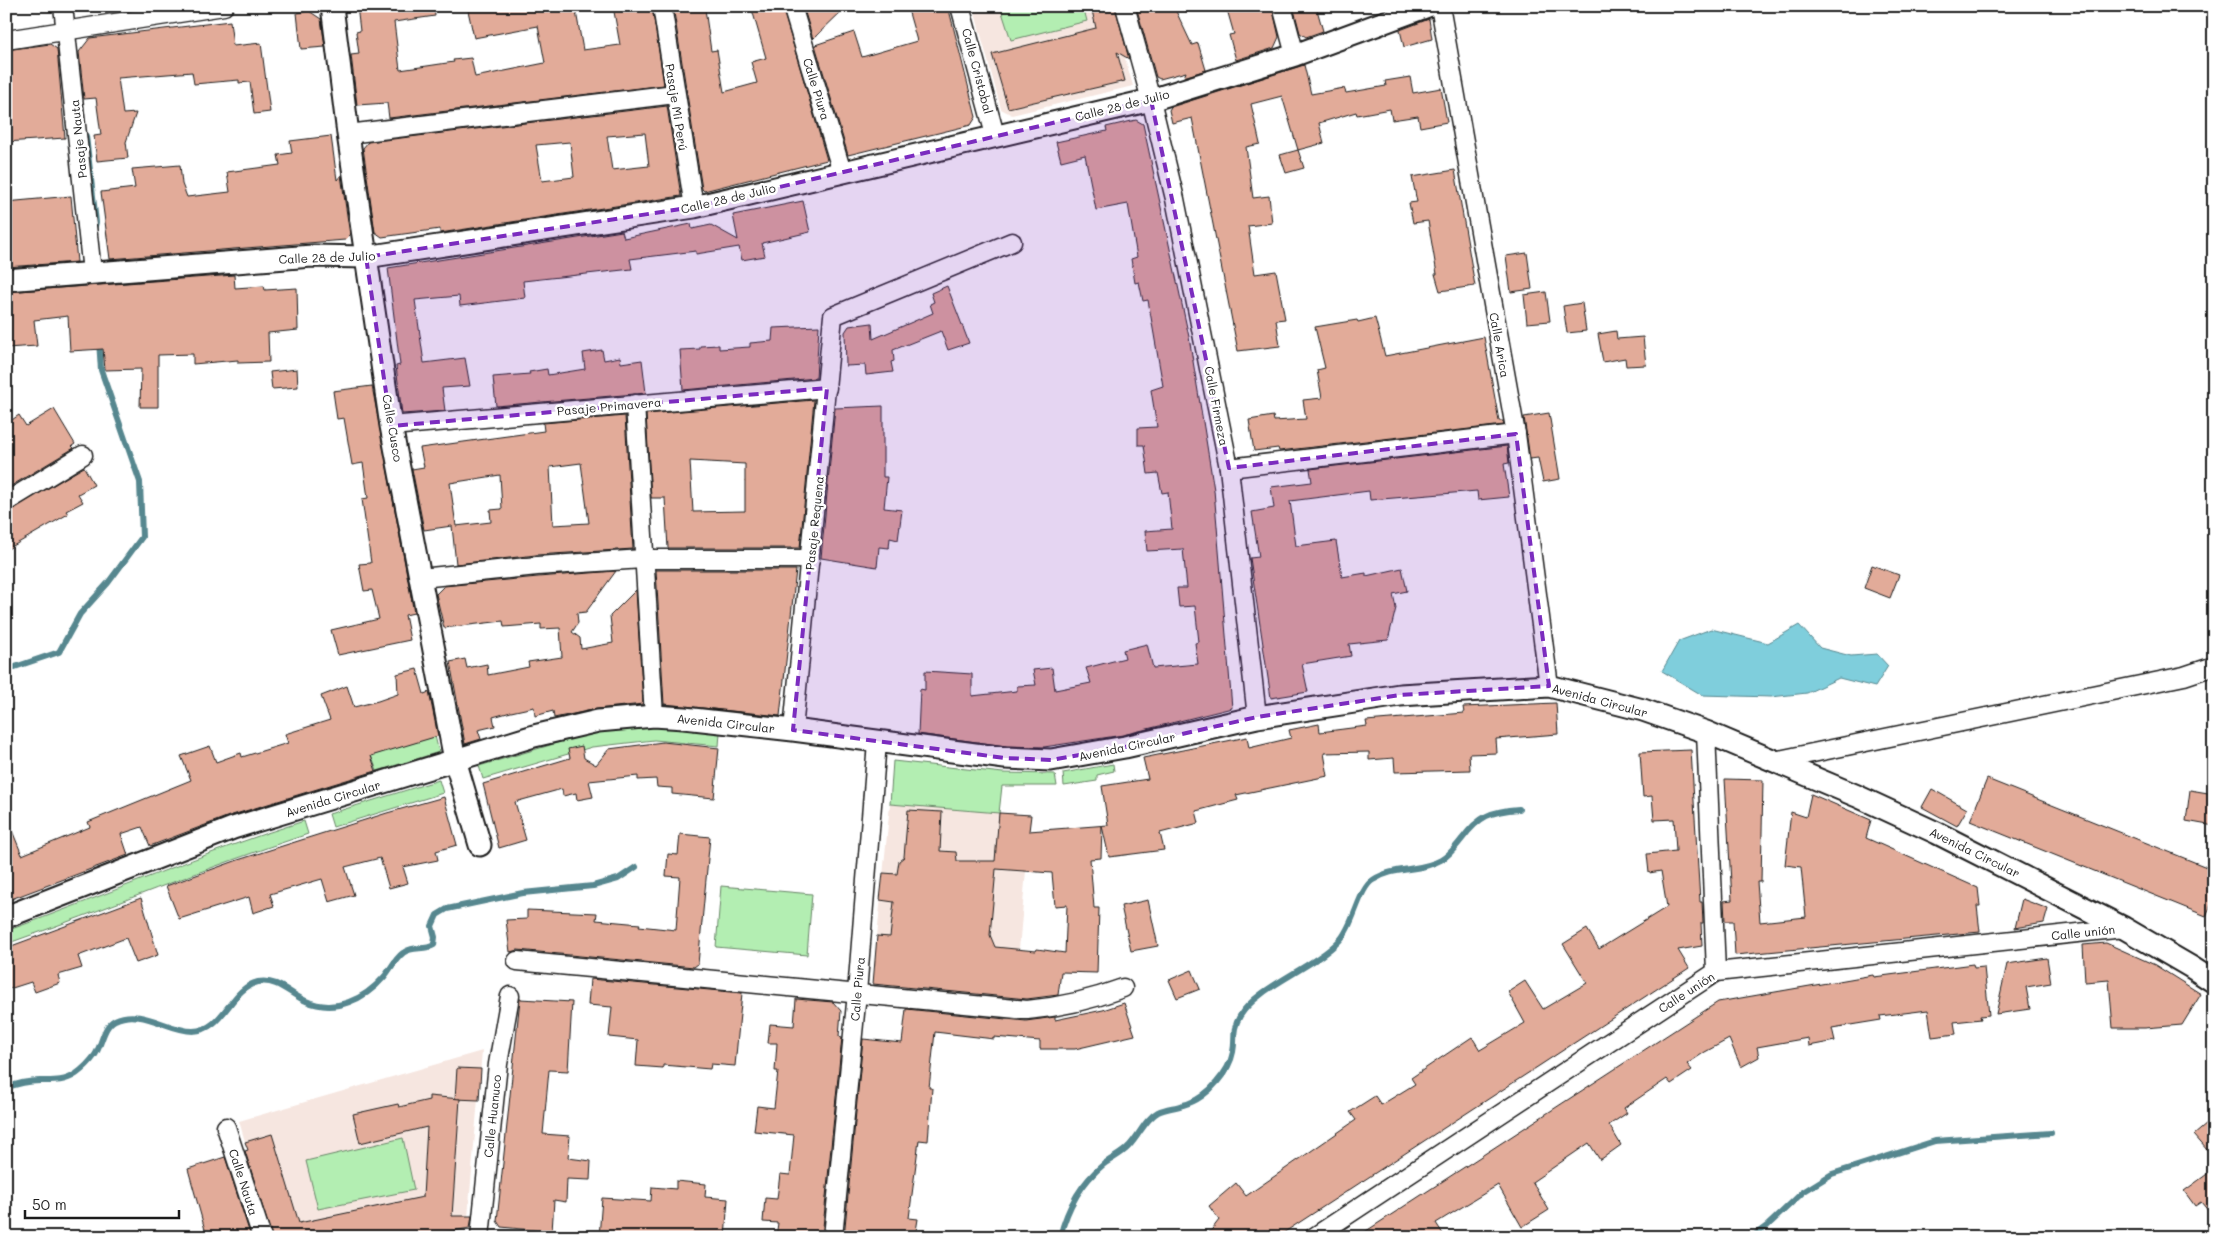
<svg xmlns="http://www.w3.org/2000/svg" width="2220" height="1243" font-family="Mali,sans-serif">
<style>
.built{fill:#f6e6e0}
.green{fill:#b3eeb2;stroke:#688567}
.water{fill:#7fcedc;stroke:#57878f}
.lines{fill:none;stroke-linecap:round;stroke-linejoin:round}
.stream{stroke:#57878f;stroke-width:6}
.building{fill:#e2ab99;stroke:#1c1c1c;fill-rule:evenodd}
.minor-casing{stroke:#1c1c1c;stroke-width:21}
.tertiary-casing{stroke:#1c1c1c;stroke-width:25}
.minor{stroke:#fff;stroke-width:18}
.tertiary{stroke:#fff;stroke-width:21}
.marked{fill:#7b2cbf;fill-opacity:0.2;stroke:#7b2cbf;stroke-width:4;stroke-dasharray:10 6;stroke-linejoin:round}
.labels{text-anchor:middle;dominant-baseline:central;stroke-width:5;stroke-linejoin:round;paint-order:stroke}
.street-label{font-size:12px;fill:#1c1c1c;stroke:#fff}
</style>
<rect width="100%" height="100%" fill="#fff"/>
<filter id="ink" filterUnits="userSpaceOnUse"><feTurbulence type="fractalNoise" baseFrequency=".02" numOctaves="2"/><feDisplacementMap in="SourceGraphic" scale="10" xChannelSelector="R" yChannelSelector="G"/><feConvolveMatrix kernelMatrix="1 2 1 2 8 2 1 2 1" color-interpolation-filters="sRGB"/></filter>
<g filter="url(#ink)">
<g class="built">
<polygon points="973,6 1110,6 1133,86 1012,115 1001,109"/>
<polygon points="890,804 1031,815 1019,949 1012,949 1009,980 874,967"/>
<polygon points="482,1051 467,1229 432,1234 273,1237 239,1121"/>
</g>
<g class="green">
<polygon points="1000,6 1083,6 1087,21 1011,40"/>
<polygon points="654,726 720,733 719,746 654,740 592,747 483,779 479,766 591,733"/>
<polygon points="435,736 439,752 377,771 371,755"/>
<polygon points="893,761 1003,773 1055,774 1057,786 1002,786 999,813 890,804"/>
<polygon points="1113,764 1114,771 1097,775 1097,781 1064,786 1063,773"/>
<polygon points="439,780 443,793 333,827 329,814"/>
<path d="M 304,821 L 308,834 C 206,867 107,909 6,944 L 6,931 C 106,896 203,852 304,821 Z"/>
<polygon points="721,886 812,894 807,955 716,947"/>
<polygon points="403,1138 414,1190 318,1209 306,1161"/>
</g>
<polygon class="water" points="1799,625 1820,648 1851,656 1877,654 1888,666 1875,687 1839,678 1807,693 1771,697 1702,695 1662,671 1679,641 1711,629 1768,643"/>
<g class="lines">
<g class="stream">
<polyline points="86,136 96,222 94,230"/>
<polyline points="6,670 59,652 80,614 108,583 142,537 140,482 101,370 99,341"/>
<path d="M 6,1088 C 16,1084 29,1081 40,1081 C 53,1081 64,1082 76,1074 C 83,1069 90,1062 95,1055 C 102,1045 103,1026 115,1020 C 141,1007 168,1031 193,1031 C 224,1031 230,988 258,982 C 277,978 291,995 306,1001 C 335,1014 365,999 384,977 C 390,970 395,959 403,953 C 413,945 424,951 434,945 L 435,937 L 432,926 L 437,915 L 447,909 L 523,893 L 593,886 L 618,879 L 636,867"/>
<path d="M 1060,1237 C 1067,1208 1081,1183 1104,1164 C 1112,1158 1122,1154 1129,1146 C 1139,1136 1145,1119 1158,1112 C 1166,1108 1175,1108 1183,1105 C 1196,1102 1209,1092 1217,1082 C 1224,1074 1231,1063 1233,1052 C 1236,1038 1231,1031 1240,1016 C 1257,987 1313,968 1339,941 C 1354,926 1359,888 1373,880 C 1394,866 1420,872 1441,860 C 1450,855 1456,846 1462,839 C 1479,816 1491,811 1519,809"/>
<polyline points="1752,1237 1767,1226 1803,1192 1832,1174 1935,1141 2051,1133"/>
</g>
</g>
<g class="building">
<polygon points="357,6 434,6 435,16 394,22 400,70 454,62 453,60 471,58 475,77 545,63 538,26 474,38 467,6 575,6 583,50 620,45 613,6 652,6 664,85 389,118 387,103 357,105 351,55 359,54 356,32 360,31"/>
<polygon points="673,6 694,6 694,10 705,9 711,51 717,50 724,92 757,83 751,62 766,58 751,6 782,6 827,160 704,191 702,189"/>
<polygon points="803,6 847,6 813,39"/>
<polygon points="907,6 948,6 976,117 971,125 848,155 815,45 854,32 862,57 917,41"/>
<polygon points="1091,6 1115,6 1129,59 1117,52 1125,81 1008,108 992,54 1096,28"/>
<polygon points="1136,6 1164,6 1165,9 1174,7 1192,45 1198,43 1206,70 1184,77 1186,72 1160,79 1156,77"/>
<polygon points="1226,6 1272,6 1279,37 1274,48 1236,60 1229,35 1234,34"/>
<polygon points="1293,6 1316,6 1323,31 1306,37 1300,33"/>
<polygon points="309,11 321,19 325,47 301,49 297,13"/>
<polygon points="1429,19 1432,39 1404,47 1400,30"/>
<polygon points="230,21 233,46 261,43 270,112 254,114 250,82 239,83 239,80 194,84 192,72 118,78 123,114 136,113 126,142 128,158 97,161 94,136 101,135 96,98 84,99 79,52 90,38"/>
<polygon points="50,44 57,49 65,138 6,142 6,50"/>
<polygon points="1304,65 1311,94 1344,88 1346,93 1386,86 1385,81 1410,77 1413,93 1441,88 1447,122 1420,127 1418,116 1392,120 1390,109 1357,115 1356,112 1319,123 1324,143 1298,150 1282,96 1251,104 1260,144 1246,147 1253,198 1269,196 1272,223 1248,226 1255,274 1276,271 1285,319 1276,320 1280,346 1238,351 1192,118 1172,123 1169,110 1171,107"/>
<path d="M 667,106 L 681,196 L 440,233 L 440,229 L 382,237 L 375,232 L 363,148 L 368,142 ZM 645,133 L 649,166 L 612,170 L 607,136 ZM 570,142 L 574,177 L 542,181 L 536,145 Z"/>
<polygon points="1136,120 1143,124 1189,337 1207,446 1214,490 1232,708 1123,735 1044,747 1006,746 918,734 920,689 925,690 925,671 972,674 972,696 1017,691 1017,686 1036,685 1033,670 1052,668 1055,690 1091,683 1086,668 1125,658 1123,650 1147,644 1153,668 1198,664 1195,643 1199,642 1195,606 1179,607 1177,588 1187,588 1183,549 1147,551 1145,531 1172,529 1168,492 1162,493 1158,473 1148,474 1144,445 1138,445 1138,428 1157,427 1151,390 1163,386 1148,300 1143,301 1139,282 1135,283 1131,259 1137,257 1128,204 1096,210 1085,155 1061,161 1056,142 1107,131 1106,127"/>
<polygon points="331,136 337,180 341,175 350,235 345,240 110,259 101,192 135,188 132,169 180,165 182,184 187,197 230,192 227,172 280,165 278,155 292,153 290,141"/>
<polygon points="1298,150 1304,168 1286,173 1280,155"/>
<polygon points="1455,170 1475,286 1440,291 1435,274 1437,274 1428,221 1413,223 1409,203 1417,202 1412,177"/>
<polygon points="71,196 77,262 6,267 6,202"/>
<polygon points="803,201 810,232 762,243 765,256 742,260 739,247 696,254 696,251 630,259 632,269 523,281 525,298 460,306 459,296 415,300 424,363 465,358 470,386 442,388 445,411 402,414 396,366 400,365 388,268 622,231 624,238 691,224 692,229 711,225 738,240 733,215"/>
<polygon points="1527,253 1532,289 1511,292 1506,256"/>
<polygon points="234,275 235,288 264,286 265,290 297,288 298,330 268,333 269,362 238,363 238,360 193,364 193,354 158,355 158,407 140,407 141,369 105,370 103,349 70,351 68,316 34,320 37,346 6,348 6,292"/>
<polygon points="947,286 969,343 948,350 941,331 893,350 894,361 891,362 893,372 866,375 865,365 846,366 845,332 849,326 872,323 873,339 933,313 930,304 934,302 931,293"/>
<polygon points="1546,292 1550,321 1527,323 1524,295"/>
<polygon points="1582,303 1586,331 1567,333 1563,306"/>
<polygon points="1375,318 1385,356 1484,337 1499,421 1503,421 1504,425 1279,451 1278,448 1254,451 1249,420 1273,416 1274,421 1306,419 1303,400 1322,398 1317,370 1325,368 1315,327 1357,320 1358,322"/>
<polygon points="819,326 816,378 683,390 680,350 700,349 700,346 719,345 719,349 750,347 750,343 772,341 773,328"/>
<polygon points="1616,331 1617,339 1643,337 1646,365 1626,366 1625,358 1603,362 1598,334"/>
<polygon points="602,350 604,360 620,357 621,363 642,360 646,393 496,406 493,377 530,374 529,372 547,369 548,375 585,369 583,353"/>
<polygon points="297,369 298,387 272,389 270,372"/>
<polygon points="372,386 414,613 405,615 410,640 338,655 331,630 379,619 372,590 364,591 359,564 371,563 362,499 368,498 363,463 352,465 344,418 337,419 333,391"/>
<path d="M 814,400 L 800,548 L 668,548 L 665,498 L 651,498 L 646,414 ZM 690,461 L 745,464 L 745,511 L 693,512 Z"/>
<polygon points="883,406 883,477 887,477 884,508 902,510 898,540 890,538 889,548 879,547 877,567 821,558 835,408"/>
<polygon points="54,409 75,444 72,446 74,448 6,489 6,424 19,415 26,426"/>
<polygon points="1549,413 1560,479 1543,482 1538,458 1530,459 1524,417"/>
<path d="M 625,416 L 633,549 L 536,555 L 456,564 L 452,526 L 424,530 L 412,469 L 424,467 L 420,448 L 544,431 L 543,423 ZM 581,463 L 589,523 L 553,525 L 550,467 ZM 500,475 L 502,509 L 490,510 L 491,522 L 456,526 L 450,483 Z"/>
<polygon points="1507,446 1509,463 1504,464 1509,497 1478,500 1477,491 1370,500 1369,491 1290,501 1296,546 1336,541 1342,577 1366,573 1366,576 1402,568 1407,591 1393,594 1396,608 1388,640 1349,644 1351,656 1302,664 1308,692 1271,698 1250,558 1259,557 1252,512 1274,508 1271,487 1312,482 1310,469"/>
<polygon points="84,467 94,485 78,494 83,502 66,511 68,514 6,550 6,513"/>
<polygon points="1872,565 1899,575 1890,598 1864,588"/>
<polygon points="656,570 796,570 780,716 664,704"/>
<polygon points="616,571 586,612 577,613 578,623 572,632 580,638 581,649 613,643 610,616 636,590 643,704 597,709 554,718 553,711 535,716 534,707 511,712 493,717 495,726 478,730 481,739 465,744 450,662 465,659 467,668 487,664 488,675 529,667 528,662 562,657 560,628 541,629 541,624 504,627 503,621 444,628 436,594 444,586 538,577"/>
<polygon points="417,669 424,694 429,692 438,736 371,756 376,771 229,816 150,846 142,827 121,834 128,855 6,901 6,816 22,855 90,827 88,822 191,780 181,756 210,746 216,762 241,753 242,757 288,743 285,734 330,720 321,696 347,686 354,707 378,701 398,694 397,674"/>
<path d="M 1556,703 L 1558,734 L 1496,739 L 1497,753 L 1469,754 L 1470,770 L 1395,772 L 1394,758 L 1369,760 L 1369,752 L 1324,753 L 1328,776 L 1236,795 L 1238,800 L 1196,811 L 1199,823 L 1160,833 L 1164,850 L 1109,857 L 1102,826 L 1101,858 L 1090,859 L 1094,908 L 1099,908 L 1097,973 L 1061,972 L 1058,995 L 1027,999 L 873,984 L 877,936 L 890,937 L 894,902 L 880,900 L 883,873 L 897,874 L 899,861 L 904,857 L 908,810 L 942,812 L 940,851 L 956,852 L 957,861 L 995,861 L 999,813 L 1031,815 L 1029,831 L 1108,825 L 1102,786 L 1148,779 L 1143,758 L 1247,737 L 1249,748 L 1291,738 L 1289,730 L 1319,724 L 1320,732 L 1367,726 L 1366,721 L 1464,713 L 1463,707 ZM 996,869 L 1052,873 L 1055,906 L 1067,905 L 1065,953 L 1037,949 L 1036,951 L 995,947 L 990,935 Z"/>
<polygon points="663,742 719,748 714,798 672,794 672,788 657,787 656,779 638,780 638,776 589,781 593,797 577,800 576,793 563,796 562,789 515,802 526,840 499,848 483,784 570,758 568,749 582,746 584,758 596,765 609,749"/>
<polygon points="1691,750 1700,902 1702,902 1703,923 1701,923 1702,946 1678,950 1689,968 1277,1237 1206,1237 1219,1220 1209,1206 1236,1183 1246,1196 1356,1120 1350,1112 1375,1096 1381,1105 1415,1084 1411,1078 1472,1037 1480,1050 1525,1023 1508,992 1525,981 1543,1009 1587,983 1563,944 1587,929 1599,949 1667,907 1661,871 1649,873 1647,854 1676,851 1674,819 1654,820 1652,796 1643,797 1640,752"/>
<polygon points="1725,779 1763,780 1761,882 1757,882 1760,922 1806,917 1801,867 1785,865 1791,812 1806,817 1811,794 1871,820 1866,838 1978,888 1980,906 1977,906 1980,932 1735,955 1733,921 1725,921 1724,901 1732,900"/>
<polygon points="1987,779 2214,870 2214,898 2206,916 1970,821"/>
<polygon points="1932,789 1967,809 1957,826 1922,807"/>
<polygon points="2190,790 2214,794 2214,826 2186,821"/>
<polygon points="444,797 457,845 436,851 438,860 403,867 408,883 389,888 380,858 345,867 354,895 329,902 322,879 270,894 274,906 253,913 249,897 179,919 166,886 238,860 387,813"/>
<polygon points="680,834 710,837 698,964 694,967 518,950 510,952 506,920 527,919 527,910 597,913 596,920 640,924 639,926 676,930 680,877 666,876 668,854 678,855"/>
<polygon points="141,898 158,955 136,963 126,938 78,956 82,968 58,975 60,983 35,992 31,982 6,990 6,948"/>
<polygon points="2022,899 2048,909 2044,923 2015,928"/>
<polygon points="1148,900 1158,946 1131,951 1121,906"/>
<polygon points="2106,943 2155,965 2201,994 2182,1025 2145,1028 2113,1028 2109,980 2085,982 2083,945"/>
<polygon points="2047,958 2051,983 2026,987 2030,1009 1996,1014 2007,964"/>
<polygon points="1973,964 1974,968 1984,967 1989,1015 1980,1016 1981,1019 1954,1022 1956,1034 1932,1037 1928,1010 1880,1016 1881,1020 1832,1028 1835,1041 1809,1046 1808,1038 1757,1047 1759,1057 1741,1067 1729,1039 1705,1052 1687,1064 1692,1070 1671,1084 1667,1079 1624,1108 1627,1113 1609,1125 1621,1145 1600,1160 1589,1143 1532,1182 1549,1210 1522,1227 1498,1185 1436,1223 1445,1237 1357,1237 1718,1002 1873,975 1874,977"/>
<polygon points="1192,970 1200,989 1177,998 1169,980"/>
<polygon points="590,979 742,993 735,1066 711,1064 710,1069 663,1065 663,1068 636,1066 638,1040 609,1037 612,1007 588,1005"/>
<polygon points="520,999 572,1002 568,1071 549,1070 543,1134 570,1136 568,1158 591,1161 590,1180 567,1179 566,1202 554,1200 552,1232 501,1227 497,1221"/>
<polygon points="796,999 833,1002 841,1011 839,1036 842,1037 822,1237 776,1237 778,1223 763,1222 765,1198 777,1199 780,1174 790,1175 794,1135 754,1131 757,1106 774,1108 778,1071 775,1071 777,1043 768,1043 770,1024 794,1026"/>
<polygon points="1124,1003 1135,1035 1075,1049 1040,1049 1040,1041 994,1037 994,1039 935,1032 929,1088 932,1088 928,1141 919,1140 909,1218 918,1219 915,1237 844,1237 863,1039 902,1043 906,1009 1026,1021 1055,1017 1055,1020 1103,1010"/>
<polygon points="457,1068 481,1069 479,1100 455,1099"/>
<polygon points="429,1096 460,1099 452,1216 472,1216 470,1228 417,1237 272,1237 245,1151 248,1150 245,1142 272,1134 299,1223 423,1197 427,1127 360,1143 353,1114 398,1104 399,1107 429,1100"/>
<polygon points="2214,1118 2214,1158 2194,1135"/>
<polygon points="225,1157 251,1237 207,1237 188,1169"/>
<polygon points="2214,1169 2214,1218 2201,1202 2195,1206 2184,1191"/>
<polygon points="676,1181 706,1184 705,1197 728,1199 725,1237 599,1237 602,1198 651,1201 652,1187 676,1189"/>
</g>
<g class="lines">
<g class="minor-casing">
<g id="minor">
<polyline points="63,6 92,272"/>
<polyline points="662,6 694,207"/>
<polyline points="792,6 842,172"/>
<polyline points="960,6 995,135"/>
<polyline points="1125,6 1151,100 1175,199 1229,468 1257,717"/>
<polyline points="1282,6 1295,55"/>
<polyline points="1440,6 1516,434 1549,686"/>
<polyline points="6,40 224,6"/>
<polyline points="348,134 675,94"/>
<polyline points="635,404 654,716"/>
<polyline points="391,426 827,388"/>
<polyline points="1229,468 1516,434"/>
<polyline points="6,502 83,455"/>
<polyline points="421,578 537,566 643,559 810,559"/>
<polyline points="793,730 833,316 1012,242"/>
<polyline points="1706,732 1716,972"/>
<polyline points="1774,761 2184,676 2214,666"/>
<path d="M 517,961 L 1027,1010 C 1061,1007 1091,1000 1123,988"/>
<polyline points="226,1127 262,1237"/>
<polyline points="480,1237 498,1064 510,996"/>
<polyline points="833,1237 857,993 877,742"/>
<polyline points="1314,1237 1716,972 2124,928"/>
</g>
</g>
<g class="tertiary-casing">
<g id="tertiary">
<polyline points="332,6 348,134 391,426 455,760 480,845"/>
<polyline points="6,280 312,256 366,257 694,207 1151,100 1295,55 1428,6"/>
<polyline points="6,917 233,828 534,736 598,721 654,716 684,718 793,730 1005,758 1051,760 1125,747 1257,717 1400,695 1549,686 1643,710 1706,732 1857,796 1937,833 2124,928 2191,967 2214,982"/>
</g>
</g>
<use href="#minor" class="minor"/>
<use href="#tertiary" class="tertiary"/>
</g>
</g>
<path class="marked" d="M 1151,100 L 1229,468 L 1516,434 L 1549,686 L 1400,695 L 1257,717 L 1125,747 L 1051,760 L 1005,758 L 793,730 L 827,388 L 391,426 L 366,257 L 694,207 Z"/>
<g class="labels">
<g class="street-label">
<text transform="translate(978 71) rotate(75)">Calle Cristobal</text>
<text transform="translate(817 89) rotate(73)">Calle Piura</text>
<text transform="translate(1122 105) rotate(-14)">Calle 28 de Julio</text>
<text transform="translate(677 107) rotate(81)">Pasaje Mi Perú</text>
<text transform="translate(78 139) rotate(-96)">Pasaje Nauta</text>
<text transform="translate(728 198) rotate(-13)">Calle 28 de Julio</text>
<text transform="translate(327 257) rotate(-2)">Calle 28 de Julio</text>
<text transform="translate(1500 345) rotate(80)">Calle Arica</text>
<text transform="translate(609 406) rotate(-5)">Pasaje Primavera</text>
<text transform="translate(1217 406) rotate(79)">Calle Firmeza</text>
<text transform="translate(393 428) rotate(80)">Calle Cusco</text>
<text transform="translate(814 523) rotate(-84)">Pasaje Requena</text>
<text transform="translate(1600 700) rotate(15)">Avenida Circular</text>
<text transform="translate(726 723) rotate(6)">Avenida Circular</text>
<text transform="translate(1127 746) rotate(-12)">Avenida Circular</text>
<text transform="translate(333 798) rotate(-17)">Avenida Circular</text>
<text transform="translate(1975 852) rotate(26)">Avenida Circular</text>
<text transform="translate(2083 932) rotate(-6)">Calle unión</text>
<text transform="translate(857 989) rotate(-85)">Calle Piura</text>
<text transform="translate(1686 992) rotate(-33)">Calle unión</text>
<text transform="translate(492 1116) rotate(-84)">Calle Huanuco</text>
<text transform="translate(244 1182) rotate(72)">Calle Nauta</text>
</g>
</g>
<rect width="2220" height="1243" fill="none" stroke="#fff" stroke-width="25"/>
<rect x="12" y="12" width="2195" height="1218" fill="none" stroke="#1c1c1c" stroke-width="2" filter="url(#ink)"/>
<path d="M25 1210v8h154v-8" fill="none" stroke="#1c1c1c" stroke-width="2.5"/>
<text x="32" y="1210" font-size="15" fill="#1c1c1c" stroke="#ffffff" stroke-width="4" paint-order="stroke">50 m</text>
</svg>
